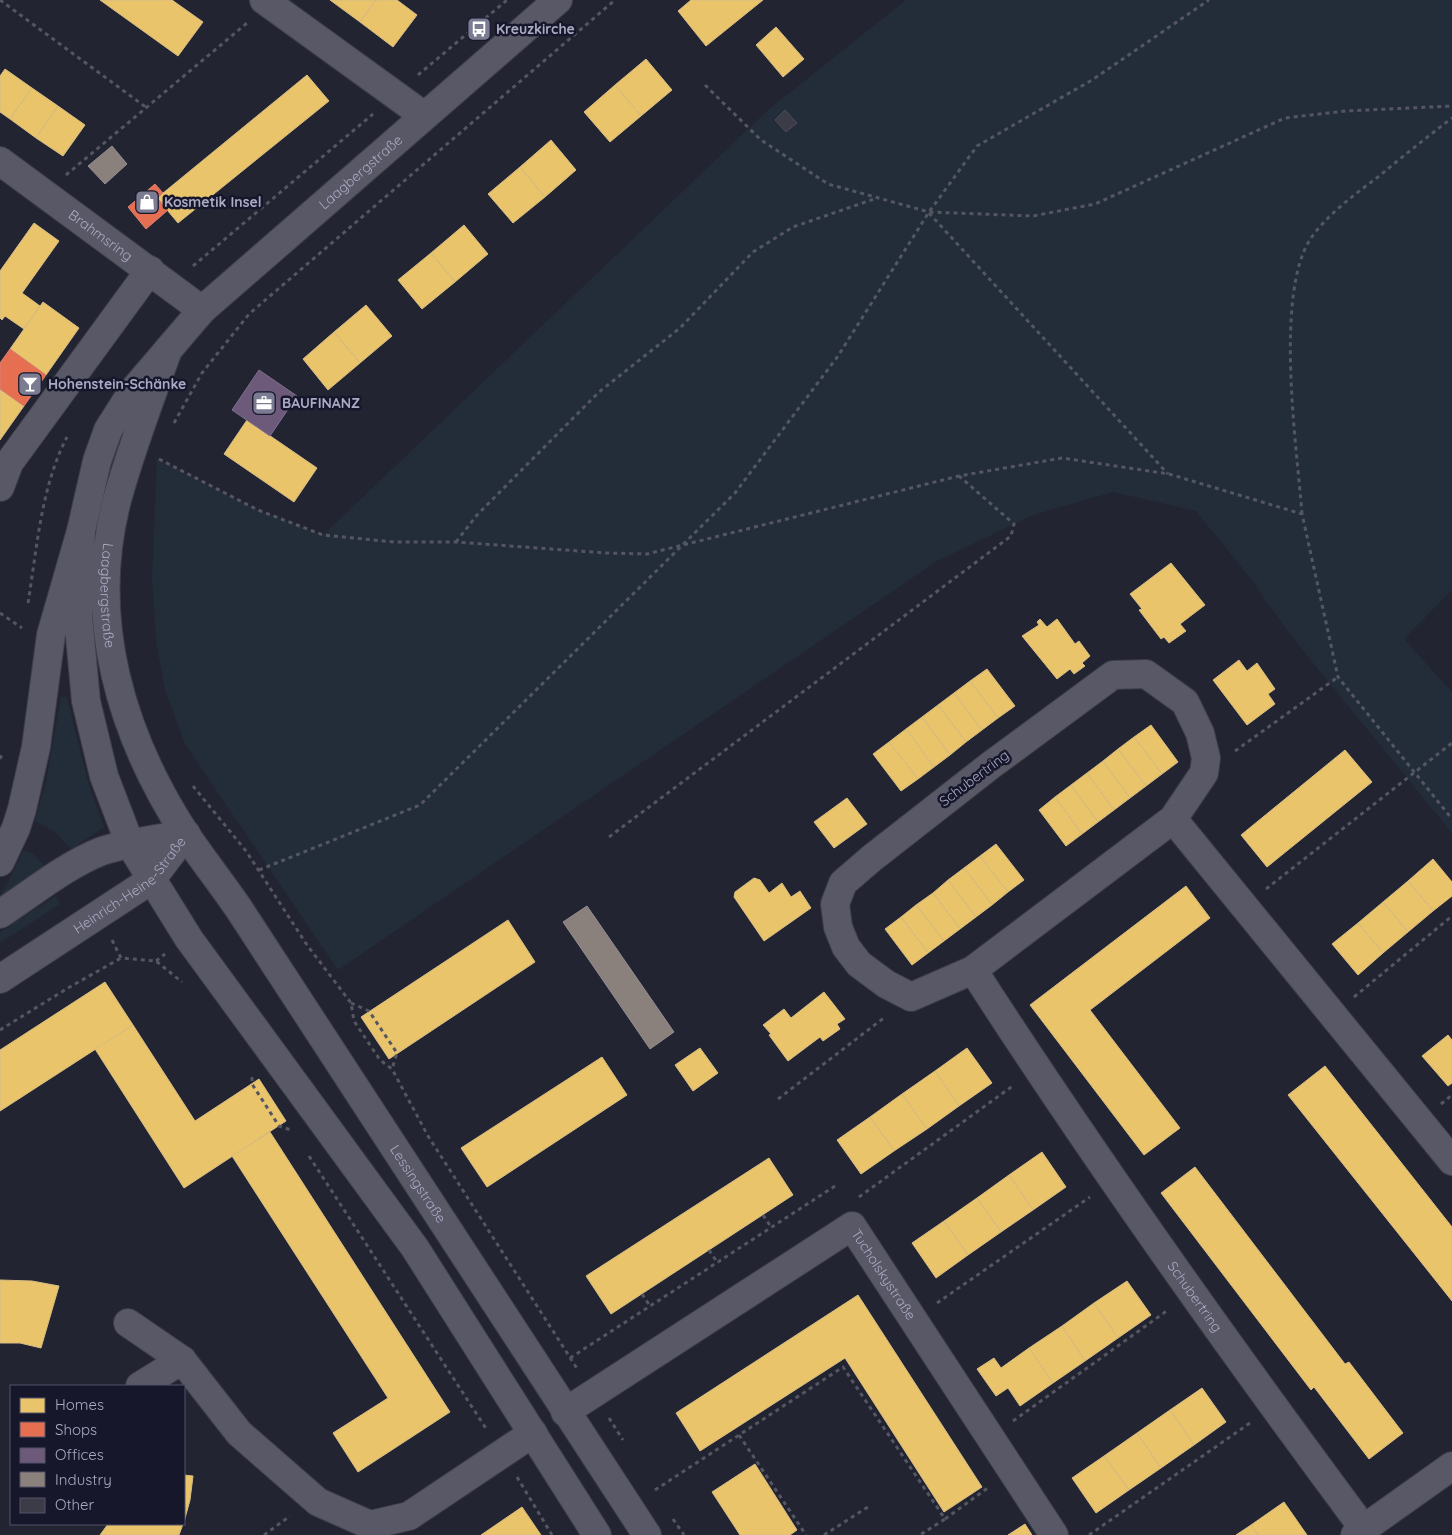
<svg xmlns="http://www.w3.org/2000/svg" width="1452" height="1535" font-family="Quicksand,sans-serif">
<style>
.green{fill:#232d3a}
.homes{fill:#e9c46a;stroke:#d6bc85}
.shops{fill:#e76f51;stroke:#d58174}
.offices{fill:#6d597a;stroke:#7f7190}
.industry{fill:#8a817c;stroke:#948d92}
.building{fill:#3c3c49;stroke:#4a4b5a}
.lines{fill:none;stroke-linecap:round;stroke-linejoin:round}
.minor-casing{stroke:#3d3e48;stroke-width:30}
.path{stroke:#545662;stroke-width:3;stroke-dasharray:4 4;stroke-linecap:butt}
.minor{stroke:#585866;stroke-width:28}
.labels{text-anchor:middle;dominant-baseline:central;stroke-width:5;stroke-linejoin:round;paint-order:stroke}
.poi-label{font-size:14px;font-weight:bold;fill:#aaaac5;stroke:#17172c;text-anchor:start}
.street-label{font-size:14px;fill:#aaaac5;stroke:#17172c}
</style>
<rect width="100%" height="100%" fill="#232431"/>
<g class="green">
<polygon points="906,0 1452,0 1452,590 1404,639 1452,692 1452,833 1292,637 1247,574 1196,511 1113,492 1033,515 937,561 338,970 185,744 165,690 156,641 152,578 157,458 258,510 323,535 768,110"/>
<polygon points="61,697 67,697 88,782 104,827 71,849 55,832 35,821 46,782"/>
<polygon points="24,850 32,853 46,867 0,897"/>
<polygon points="56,896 60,904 0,943 0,932"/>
</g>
<g class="homes">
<polygon points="100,0 172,0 203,22 178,56"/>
<polygon points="330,0 376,0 360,22"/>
<polygon points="376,0 397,0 417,15 393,47 360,22"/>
<polygon points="691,0 763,0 706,46 678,11"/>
<polygon points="776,27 804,59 783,77 756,45"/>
<polygon points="646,59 672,90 641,116 615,85"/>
<polygon points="5,69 32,88 10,119 0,112 0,76"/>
<polygon points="307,75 329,101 178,223 157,198"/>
<polygon points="615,85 641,116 610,142 584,112"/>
<polygon points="32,88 58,106 36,138 10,119"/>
<polygon points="58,106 85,125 63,156 36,138"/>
<polygon points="551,140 576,170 545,197 520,167"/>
<polygon points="520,167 545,197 513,223 488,194"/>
<polygon points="34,223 59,241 22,293 40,306 24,329 5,316 2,320 0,318 0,271"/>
<polygon points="464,225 488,254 455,282 431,253"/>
<polygon points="431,253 455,282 422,309 398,280"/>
<polygon points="43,302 79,328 46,375 10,349"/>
<polygon points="366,305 392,336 360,363 334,332"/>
<polygon points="334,332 360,363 328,390 303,359"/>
<polygon points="0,389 24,406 0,440"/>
<polygon points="247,420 317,468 294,502 224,454"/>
<polygon points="1171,563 1205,605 1180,624 1186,631 1169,643 1164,637 1161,639 1139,610 1142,609 1130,594"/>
<polygon points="1040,619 1047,627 1057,619 1075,644 1079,641 1090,656 1082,663 1085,666 1074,674 1070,669 1057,679 1022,636 1039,625 1037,622"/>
<polygon points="1239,660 1247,671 1257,663 1275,689 1268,694 1275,704 1247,725 1213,680"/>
<polygon points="987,669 1015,706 998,718 970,681"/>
<polygon points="970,681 998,718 982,730 954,693"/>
<polygon points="954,693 982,730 966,742 938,705"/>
<polygon points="938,705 966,742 950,755 922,717"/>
<polygon points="922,717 950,755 934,767 906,729"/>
<polygon points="1151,725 1178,762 1162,774 1134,737"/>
<polygon points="906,729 934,767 918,779 889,742"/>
<polygon points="1134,737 1162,774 1146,786 1118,749"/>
<polygon points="889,742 918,779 901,791 873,754"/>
<polygon points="1118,749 1146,786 1130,798 1103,761"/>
<polygon points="1345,750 1372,782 1267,867 1241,835"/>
<polygon points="1103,761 1130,798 1114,810 1087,773"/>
<polygon points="1087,773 1114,810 1098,822 1071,785"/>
<polygon points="1071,785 1098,822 1082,834 1055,797"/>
<polygon points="1055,797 1082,834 1066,846 1039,810"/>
<polygon points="847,798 867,824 834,848 814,822"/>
<polygon points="996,844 1024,880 1008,892 980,856"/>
<polygon points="980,856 1008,892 992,905 964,868"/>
<polygon points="1433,859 1452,882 1452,896 1433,911 1408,881"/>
<polygon points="964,868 992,905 976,917 948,880"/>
<polygon points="754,878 760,880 769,893 782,883 791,897 800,891 811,908 764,941 734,897 735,892"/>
<polygon points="948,880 976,917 960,929 933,893"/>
<polygon points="1408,881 1433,911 1408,932 1383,902"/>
<polygon points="1186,886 1210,918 1090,1010 1180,1128 1144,1155 1030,1005"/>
<polygon points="933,893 960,929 944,941 916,905"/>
<polygon points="1383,902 1408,932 1383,953 1358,923"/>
<polygon points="916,905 944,941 928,953 901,917"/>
<polygon points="901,917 928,953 912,965 885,929"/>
<polygon points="508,920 535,962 389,1059 361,1017"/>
<polygon points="1358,923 1383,953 1358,975 1332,944"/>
<polygon points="105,982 133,1025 0,1111 0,1050"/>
<polygon points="824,992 845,1019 837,1024 840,1029 823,1041 820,1037 788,1061 769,1035 771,1034 763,1025 784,1009 791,1018"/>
<polygon points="133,1025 195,1121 259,1079 286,1121 184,1188 95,1049"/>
<polygon points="1448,1035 1452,1040 1452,1083 1448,1086 1422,1056"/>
<polygon points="700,1048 718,1073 693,1091 675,1065"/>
<polygon points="967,1048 992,1083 959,1106 935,1071"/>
<polygon points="602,1057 627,1095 487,1187 461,1148"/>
<polygon points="1325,1066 1452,1227 1452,1301 1288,1095"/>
<polygon points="935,1071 959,1106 927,1129 902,1094"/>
<polygon points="902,1094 927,1129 894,1151 870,1117"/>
<polygon points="870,1117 894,1151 861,1174 837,1140"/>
<polygon points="270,1132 450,1412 358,1472 333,1433 388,1398 232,1156"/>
<polygon points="1042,1152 1066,1187 1033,1210 1009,1175"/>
<polygon points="769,1158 793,1195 611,1314 586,1276"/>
<polygon points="1195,1167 1345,1364 1349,1362 1403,1433 1369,1459 1314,1387 1311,1390 1161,1193"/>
<polygon points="1009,1175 1033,1210 1001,1232 977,1198"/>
<polygon points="977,1198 1001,1232 968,1255 944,1221"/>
<polygon points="944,1221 968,1255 936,1278 912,1243"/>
<polygon points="0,1280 32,1281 59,1286 41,1348 20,1343 0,1343"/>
<polygon points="1127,1281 1151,1315 1118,1338 1094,1303"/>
<polygon points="858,1295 982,1487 944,1512 845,1358 700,1451 676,1413"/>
<polygon points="1094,1303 1118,1338 1085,1361 1062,1326"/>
<polygon points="1062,1326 1085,1361 1053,1383 1029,1348"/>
<polygon points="1029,1348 1053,1383 1020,1406 1008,1388 996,1396 977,1369 994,1358 1001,1368"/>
<polygon points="1202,1388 1226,1422 1194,1445 1170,1410"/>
<polygon points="1170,1410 1194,1445 1161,1468 1137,1433"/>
<polygon points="1137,1433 1161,1468 1129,1490 1104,1456"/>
<polygon points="1104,1456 1129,1490 1096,1513 1072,1478"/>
<polygon points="755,1464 797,1530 790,1535 740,1535 712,1492"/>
<polygon points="184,1475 193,1476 190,1500 184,1522"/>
<polygon points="1284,1502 1307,1535 1258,1535 1251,1525"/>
<polygon points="522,1507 541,1535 481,1535"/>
<polygon points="108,1524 183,1524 179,1535 100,1535"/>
<polygon points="1025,1524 1032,1535 1008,1535"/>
<polygon points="1251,1525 1258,1535 1236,1535"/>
</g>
<g class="shops">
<polygon points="155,184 163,193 157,198 168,210 146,229 128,207"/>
<polygon points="10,349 46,375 24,406 0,389 0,363"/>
</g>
<polygon class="offices" points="259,370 297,396 270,436 232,410"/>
<g class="industry">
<polygon points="112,146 127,164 105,184 88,166"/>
<polygon points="587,906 674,1032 650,1049 563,922"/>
</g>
<polygon class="building" points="785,110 797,123 786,132 775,120"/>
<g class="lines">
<g class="minor-casing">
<g id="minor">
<polyline points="264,0 423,115"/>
<path id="s1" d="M 0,161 L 202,310"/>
<path id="s2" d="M 168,350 C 150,399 131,449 117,500 C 86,619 121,735 186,835 C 203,860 222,884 239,909 L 647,1535"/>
<polyline points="0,487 9,463 150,270"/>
<polyline points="81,531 78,616 86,701 104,776 130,844 189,939 415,1248 597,1535"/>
<polygon points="1146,674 1185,702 1200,733 1206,758 1204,773 1173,819 973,970 911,997 886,984 859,964 846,947 838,927 835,904 843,883 872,858 991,765 1113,675"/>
<polyline points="1173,819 1452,1161"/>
<path id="s3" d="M 0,862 L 16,828 L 22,809 L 36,747 L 51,635 L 81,531 L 97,461 L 108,430 L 132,392 L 202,310 L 558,0"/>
<path d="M 0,914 C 32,893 66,865 102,851 C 129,842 158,839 186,834"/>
<path id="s4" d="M 973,970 C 1096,1161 1228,1346 1364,1529"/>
<path id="s5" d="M 0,979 L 151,880 L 186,834"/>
<polyline points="128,1323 182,1360 239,1433 318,1502 370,1525 409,1516 533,1433"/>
<polyline points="140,1386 182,1360"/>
<path id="s6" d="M 565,1412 L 852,1226 L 1054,1535"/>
<polyline points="1355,1535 1452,1466"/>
</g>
</g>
<g class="path">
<polyline points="0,0 147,108"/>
<polyline points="418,75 507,0"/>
<polyline points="705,85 761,140 828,184 929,212 1033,216 1095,204 1285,118 1346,111 1452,106"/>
<polyline points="66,175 247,23"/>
<polyline points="929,213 1168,474"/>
<polyline points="193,266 373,114"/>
<polyline points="174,423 202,373 249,314 615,0"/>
<polyline points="159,459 258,510 323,535 394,542 456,542 606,553 647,554 959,476 1062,458 1169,474 1302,514 1338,677 1452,819"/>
<path d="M 1302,514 C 1297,448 1274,293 1311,238 C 1328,214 1354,195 1378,177 C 1402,157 1427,137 1452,118"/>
<polyline points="456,542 477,515 599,392 680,328 753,252 793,227 877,198"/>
<path d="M 28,603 C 37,548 41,487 67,437"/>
<polyline points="0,613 22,628"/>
<polyline points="1235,751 1338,677"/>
<polyline points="0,759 3,752"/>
<polyline points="193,786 246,851 307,945 351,1003 354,1021 380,1060 392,1069 428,1136 578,1370"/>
<polyline points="609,837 1011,536 1014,524 959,476"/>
<polyline points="259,870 420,805 735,493 838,356 929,212 977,146 1092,80 1209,0"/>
<polyline points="1266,889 1452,743"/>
<polyline points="112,940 121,958 156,961 182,982"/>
<polyline points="156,961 165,954"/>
<polyline points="1354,997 1452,916"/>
<polyline points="351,1003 369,1011 397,1053 392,1069"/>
<polyline points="0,1030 68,988 121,958"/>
<polyline points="252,1077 252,1084 279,1126 291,1130"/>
<polyline points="778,1099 885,1017"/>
<polyline points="1441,1104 1452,1095"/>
<polyline points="309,1156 487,1430"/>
<polyline points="859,1197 1014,1085"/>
<polyline points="763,1215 771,1227"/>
<polyline points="709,1250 717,1262"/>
<polyline points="642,1294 650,1306"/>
<polyline points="937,1303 1090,1197"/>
<polyline points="570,1358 835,1186"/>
<polyline points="609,1418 623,1440"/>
<polyline points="1013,1421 1168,1310"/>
<polyline points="739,1435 806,1535"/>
<polyline points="517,1477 552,1535"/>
<polyline points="655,1490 843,1367 945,1519 920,1535"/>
<polyline points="673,1519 684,1535"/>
<polyline points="945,1519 989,1487"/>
<polyline points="264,1535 290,1516"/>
<polyline points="824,1535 871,1505"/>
<polyline points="1089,1535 1250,1423"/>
</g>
<use href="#minor" class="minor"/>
</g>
<defs>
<g id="bus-square" transform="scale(1.25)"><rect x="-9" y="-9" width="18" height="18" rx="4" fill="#7b7b91" stroke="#17172c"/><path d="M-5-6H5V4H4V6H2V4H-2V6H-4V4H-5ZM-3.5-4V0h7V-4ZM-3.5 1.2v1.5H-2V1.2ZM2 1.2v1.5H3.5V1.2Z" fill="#fff"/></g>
<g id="shop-square" transform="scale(1.25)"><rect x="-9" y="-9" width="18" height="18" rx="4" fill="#7b7b91" stroke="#17172c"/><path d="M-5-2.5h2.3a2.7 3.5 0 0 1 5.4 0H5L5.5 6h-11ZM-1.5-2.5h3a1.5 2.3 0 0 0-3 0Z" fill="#fff"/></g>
<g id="bar-square" transform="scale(1.25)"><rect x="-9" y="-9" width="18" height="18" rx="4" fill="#7b7b91" stroke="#17172c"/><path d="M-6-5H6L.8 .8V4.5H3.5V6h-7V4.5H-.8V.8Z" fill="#fff"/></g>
<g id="office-square" transform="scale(1.25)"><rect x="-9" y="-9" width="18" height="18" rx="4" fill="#7b7b91" stroke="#17172c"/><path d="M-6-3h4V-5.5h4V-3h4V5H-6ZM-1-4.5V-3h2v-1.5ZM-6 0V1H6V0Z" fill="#fff"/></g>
</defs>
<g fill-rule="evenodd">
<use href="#bus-square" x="479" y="29"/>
<use href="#shop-square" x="147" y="202"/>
<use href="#bar-square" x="30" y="384"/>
<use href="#office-square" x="264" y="403"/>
</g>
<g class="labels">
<g class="poi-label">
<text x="496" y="29">Kreuzkirche</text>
<text x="164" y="202">Kosmetik Insel</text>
<text x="48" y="384">Hohenstein-Schänke</text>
<text x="282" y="403">BAUFINANZ</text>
</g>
<g class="street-label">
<text stroke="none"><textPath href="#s3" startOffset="810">Laagbergstraße</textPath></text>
<text stroke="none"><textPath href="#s1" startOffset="125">Brahmsring</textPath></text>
<text stroke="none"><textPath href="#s2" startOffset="255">Laagbergstraße</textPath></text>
<text transform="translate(974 778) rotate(-37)">Schubertring</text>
<text stroke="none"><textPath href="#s5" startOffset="161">Heinrich-Heine-Straße</textPath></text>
<text stroke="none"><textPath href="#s2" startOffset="930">Lessingstraße</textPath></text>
<text stroke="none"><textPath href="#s6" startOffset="400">Tucholskystraße</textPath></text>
<text stroke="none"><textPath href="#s4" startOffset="395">Schubertring</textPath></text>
</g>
</g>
<rect x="10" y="1385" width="175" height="140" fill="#17172c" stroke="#525269"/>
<rect x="20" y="1398" width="25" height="15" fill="#e9c46a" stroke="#525269"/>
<text x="55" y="1410" font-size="15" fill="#aaaac5">Homes</text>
<rect x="20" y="1422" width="25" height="15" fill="#e76f51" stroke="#525269"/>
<text x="55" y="1435" font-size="15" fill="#aaaac5">Shops</text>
<rect x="20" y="1448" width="25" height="15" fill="#6d597a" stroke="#525269"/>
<text x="55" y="1460" font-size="15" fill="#aaaac5">Offices</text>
<rect x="20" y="1472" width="25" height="15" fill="#8a817c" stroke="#525269"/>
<text x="55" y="1485" font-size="15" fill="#aaaac5">Industry</text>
<rect x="20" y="1498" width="25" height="15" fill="#3c3c49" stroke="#525269"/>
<text x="55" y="1510" font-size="15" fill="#aaaac5">Other</text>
</svg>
